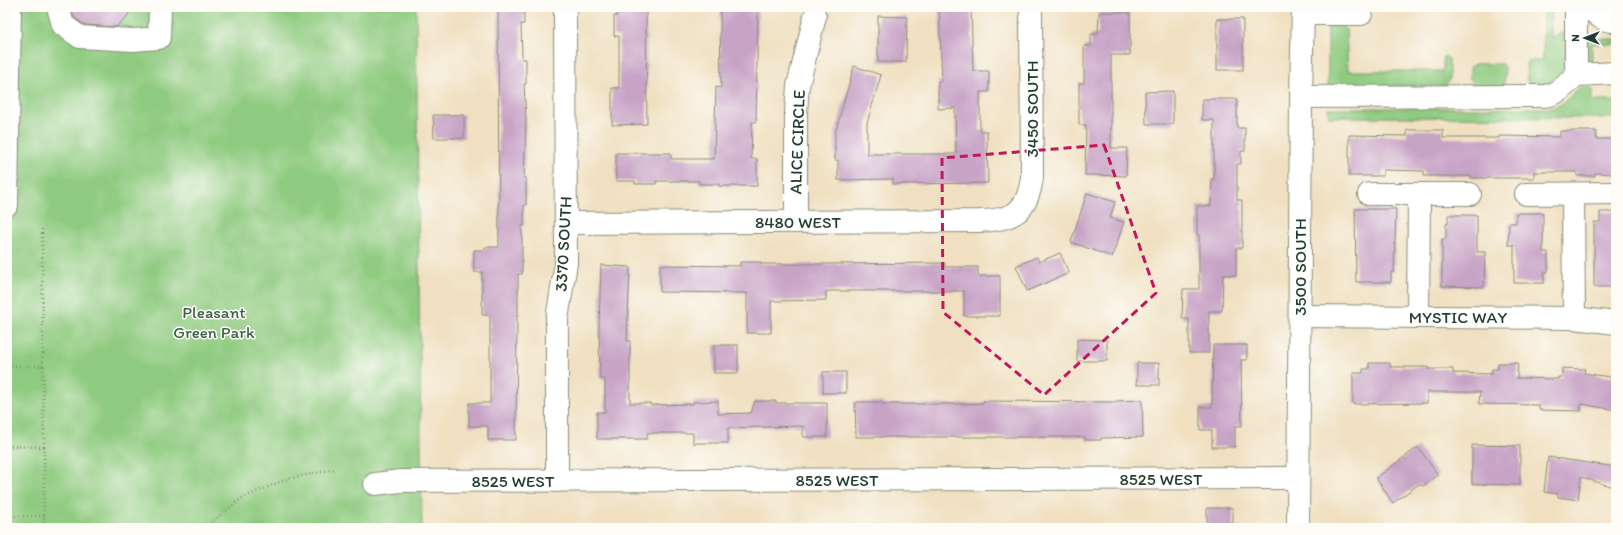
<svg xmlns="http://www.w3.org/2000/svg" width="1623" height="535" font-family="Itim,sans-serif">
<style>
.green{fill:#8eca7f;stroke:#56845a}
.building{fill:#c7a3c6}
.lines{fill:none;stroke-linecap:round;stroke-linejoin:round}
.minor-casing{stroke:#888e7a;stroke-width:24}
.path{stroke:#888e7a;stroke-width:2.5;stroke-dasharray:1 3;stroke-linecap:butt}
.minor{stroke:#fff;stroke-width:22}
.marked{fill:none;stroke:#c2185b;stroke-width:3;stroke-dasharray:8 5;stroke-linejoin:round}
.labels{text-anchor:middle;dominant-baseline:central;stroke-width:3;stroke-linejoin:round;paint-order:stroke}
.street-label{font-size:17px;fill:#1f3d34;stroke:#fdfcf7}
.park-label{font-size:17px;fill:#3b6047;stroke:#fdfcf7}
</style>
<rect width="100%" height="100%" fill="#fdfcf7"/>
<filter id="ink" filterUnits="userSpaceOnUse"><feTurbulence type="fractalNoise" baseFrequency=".025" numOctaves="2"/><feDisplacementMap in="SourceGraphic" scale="8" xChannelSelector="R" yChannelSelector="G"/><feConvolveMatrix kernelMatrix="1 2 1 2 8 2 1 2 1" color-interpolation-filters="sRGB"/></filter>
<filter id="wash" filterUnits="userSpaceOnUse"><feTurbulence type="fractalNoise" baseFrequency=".012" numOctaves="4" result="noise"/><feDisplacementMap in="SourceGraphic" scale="16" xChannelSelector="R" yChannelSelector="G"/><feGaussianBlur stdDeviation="0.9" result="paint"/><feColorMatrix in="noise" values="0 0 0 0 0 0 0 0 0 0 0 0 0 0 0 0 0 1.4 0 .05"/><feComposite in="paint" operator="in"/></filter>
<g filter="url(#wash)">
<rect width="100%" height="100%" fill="#f0e0c1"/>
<g class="green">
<polygon points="7,7 416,7 422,528 7,528"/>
<path d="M 1543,7 L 1551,7 L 1551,39 L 1561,32 L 1565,35 C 1566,57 1568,68 1551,85 L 1530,86 L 1527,82 L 1526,63 L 1530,61 L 1543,60 Z"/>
<polygon points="1328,26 1341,26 1346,30 1348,71 1443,71 1443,57 1446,56 1449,59 1449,80 1445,86 1328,86"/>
<path d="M 1591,39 L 1616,39 L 1616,44 L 1592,44 L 1592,60 L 1589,62 C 1585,57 1587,46 1588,40 Z"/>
<path d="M 1475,64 L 1502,64 L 1505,69 L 1504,83 L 1501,86 L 1474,86 C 1469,81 1469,72 1471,66 Z"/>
<path d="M 1589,85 L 1592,88 L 1592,101 L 1616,101 L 1616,118 L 1329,117 L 1328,108 L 1552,108 C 1568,104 1574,86 1589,85 Z"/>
</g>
<g id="blocks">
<g class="building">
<polygon points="71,7 134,7 124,20 116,27 84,25 74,17"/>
<polygon points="498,7 524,7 524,24 521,24 522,59 526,59 526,84 524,84 526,119 524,178 526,178 526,205 524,205 524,226 522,226 522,274 518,274 518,315 517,315 516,440 488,440 488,426 469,426 469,403 490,403 490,315 482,315 482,272 474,272 474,250 485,250 485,247 499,247"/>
<polygon points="617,7 646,7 647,124 612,125 612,88 619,88 619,36 614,36 614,16 617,16"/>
<polygon points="720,7 758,7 756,122 752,122 751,159 757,159 757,186 719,186 719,184 699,184 699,181 656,181 656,184 635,184 635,181 616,181 616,153 671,153 671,159 714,159 716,87 721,88"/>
<polygon points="939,7 971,7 973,71 989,71 989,92 980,92 980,131 987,131 988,183 893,184 893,179 838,180 838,160 835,160 835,134 854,66 881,75 867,123 867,154 956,154 955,108 938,109 938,81 942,81"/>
<polygon points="1099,12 1130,13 1130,55 1111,55 1111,148 1127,148 1126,176 1085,175 1086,125 1079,125 1079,83 1084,83 1084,46 1091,46 1091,34 1098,34"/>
<polygon points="878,16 907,17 906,62 878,62"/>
<rect x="1217" y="19" width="26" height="51"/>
<polygon points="1173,91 1173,124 1146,124 1145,92"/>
<polygon points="1202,99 1237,99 1237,128 1245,128 1245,151 1241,151 1241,164 1237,164 1237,200 1242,200 1242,248 1236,248 1236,275 1223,275 1222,311 1209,311 1209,353 1189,353 1189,319 1182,319 1183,289 1199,289 1199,235 1197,235 1197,206 1211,206 1212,179 1214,179 1214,120 1202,120"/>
<polygon points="433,115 464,115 464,138 434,138"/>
<polygon points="1407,130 1443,130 1443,138 1499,138 1499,136 1560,137 1560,131 1596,131 1596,139 1616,139 1616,174 1595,173 1595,176 1577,176 1577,172 1534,172 1534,178 1471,178 1471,176 1424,176 1424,171 1383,170 1383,176 1349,176 1349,135 1407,136"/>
<polygon points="1087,193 1115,202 1110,218 1124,222 1112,257 1071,242"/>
<polygon points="1355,209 1396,209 1394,272 1391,272 1391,282 1356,282"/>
<polygon points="1600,212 1616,212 1616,287 1594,287 1594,222 1600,222"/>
<polygon points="1516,213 1543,213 1543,252 1548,252 1548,272 1544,272 1544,283 1514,283 1514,245 1508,245 1509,223 1516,223"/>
<polygon points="1448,215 1477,215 1477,252 1485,252 1484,287 1442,286 1442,239 1446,239 1446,224 1448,224"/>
<polygon points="1060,253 1069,273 1027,291 1016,266 1037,257 1039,262"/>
<polygon points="740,262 761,262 761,264 826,264 945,263 945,267 978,267 978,276 1000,276 1000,316 964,316 964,291 826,291 826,300 771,301 771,333 747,333 747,293 660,292 660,265 740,266"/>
<polygon points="601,265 630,267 627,341 630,341 630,403 650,403 650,405 693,404 693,402 718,401 718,414 751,413 755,401 776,401 776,403 827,403 827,437 803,437 803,426 728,428 728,443 693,443 693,433 647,433 647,439 597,439 597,412 605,412 605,379 600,379 599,325"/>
<polygon points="1077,339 1107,340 1107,361 1077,361"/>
<rect x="714" y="345" width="24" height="28"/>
<polygon points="1213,345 1247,345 1247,360 1241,360 1242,426 1235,426 1235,447 1212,447 1212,430 1200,430 1200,407 1212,407"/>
<rect x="1137" y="363" width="22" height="22"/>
<polygon points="1369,363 1390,363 1390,367 1428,367 1428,369 1453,369 1453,373 1492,374 1492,369 1498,369 1498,363 1518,363 1517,378 1558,379 1558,377 1562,377 1562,368 1585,369 1584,373 1616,378 1616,410 1581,404 1581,411 1539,410 1539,405 1479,404 1480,392 1427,392 1427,403 1353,404 1353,373 1363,373 1363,369 1369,369"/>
<rect x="823" y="372" width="23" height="21"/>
<polygon points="1142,400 1143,437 1101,438 1101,440 1085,440 1085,437 856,437 855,402 882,402 882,404 960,404 983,403 983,401 1116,402 1116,401"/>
<polygon points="1472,445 1520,446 1520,485 1472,484"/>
<polygon points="1418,447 1438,475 1423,486 1419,484 1393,503 1376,478"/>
<polygon points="1548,457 1616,467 1616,488 1581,477 1578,500 1558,497 1558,494 1544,492"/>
<rect x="1207" y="508" width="26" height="20"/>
</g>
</g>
</g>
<g filter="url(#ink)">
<use href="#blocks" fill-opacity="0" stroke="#888e7a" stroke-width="1"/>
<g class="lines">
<g class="minor-casing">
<g id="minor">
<polyline points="58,7 63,25 80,37 133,40 159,38 160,7"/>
<polyline points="1576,7 1576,75"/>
<path d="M 1589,7 C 1597,16 1604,22 1616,21"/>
<polyline points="1303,14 1361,14 1361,7"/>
<path d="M 1301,97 L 1544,96 C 1558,95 1566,84 1576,75 L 1616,73"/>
<polyline points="1369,194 1470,194"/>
<polyline points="1526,194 1616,193"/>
<polyline points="1573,195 1574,318"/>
<polyline points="7,205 10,7"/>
<polyline points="796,222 796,112 798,86 815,16"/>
<path d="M 566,223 L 979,221 C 1013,220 1027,213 1032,178 L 1031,14"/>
<polyline points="1300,316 1574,318 1616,323"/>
<polyline points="1418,317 1419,194"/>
<polyline points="557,481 557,319 566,263 565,7"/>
<polyline points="375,484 401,481 1298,478"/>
<polyline points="1298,528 1301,97 1303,7"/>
</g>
</g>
<g class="path">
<polyline points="7,366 43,366 42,226"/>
<polyline points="43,366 44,447"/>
<polyline points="7,446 44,447 44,528"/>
<polyline points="7,516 44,516"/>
<polyline points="204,528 242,498 287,479 335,469"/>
</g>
<use href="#minor" class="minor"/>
</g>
</g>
<path class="marked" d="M 1104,145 L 1156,293 L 1044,395 L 943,312 L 942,158 Z"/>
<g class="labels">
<g class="street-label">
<text transform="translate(1032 109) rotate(-90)">3450 SOUTH</text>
<text transform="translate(797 142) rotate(-88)">ALICE CIRCLE</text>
<text x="798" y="222">8480 WEST</text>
<text transform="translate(563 244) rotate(-87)">3370 SOUTH</text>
<text transform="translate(1300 267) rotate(-90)">3500 SOUTH</text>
<text x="1458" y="317">MYSTIC WAY</text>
<text x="1161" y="479">8525 WEST</text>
<text x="837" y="480">8525 WEST</text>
<text x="513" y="481">8525 WEST</text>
</g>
<g class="park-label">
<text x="214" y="312">Pleasant<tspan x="214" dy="20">Green Park</tspan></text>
</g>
</g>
<rect width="1623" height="535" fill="none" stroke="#fdfcf7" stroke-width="24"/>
<g transform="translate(1585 38) rotate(270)" stroke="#fdfcf7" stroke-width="3" paint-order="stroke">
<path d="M0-3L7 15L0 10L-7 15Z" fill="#1f3d34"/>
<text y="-6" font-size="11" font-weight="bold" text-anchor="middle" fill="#1f3d34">N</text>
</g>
</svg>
